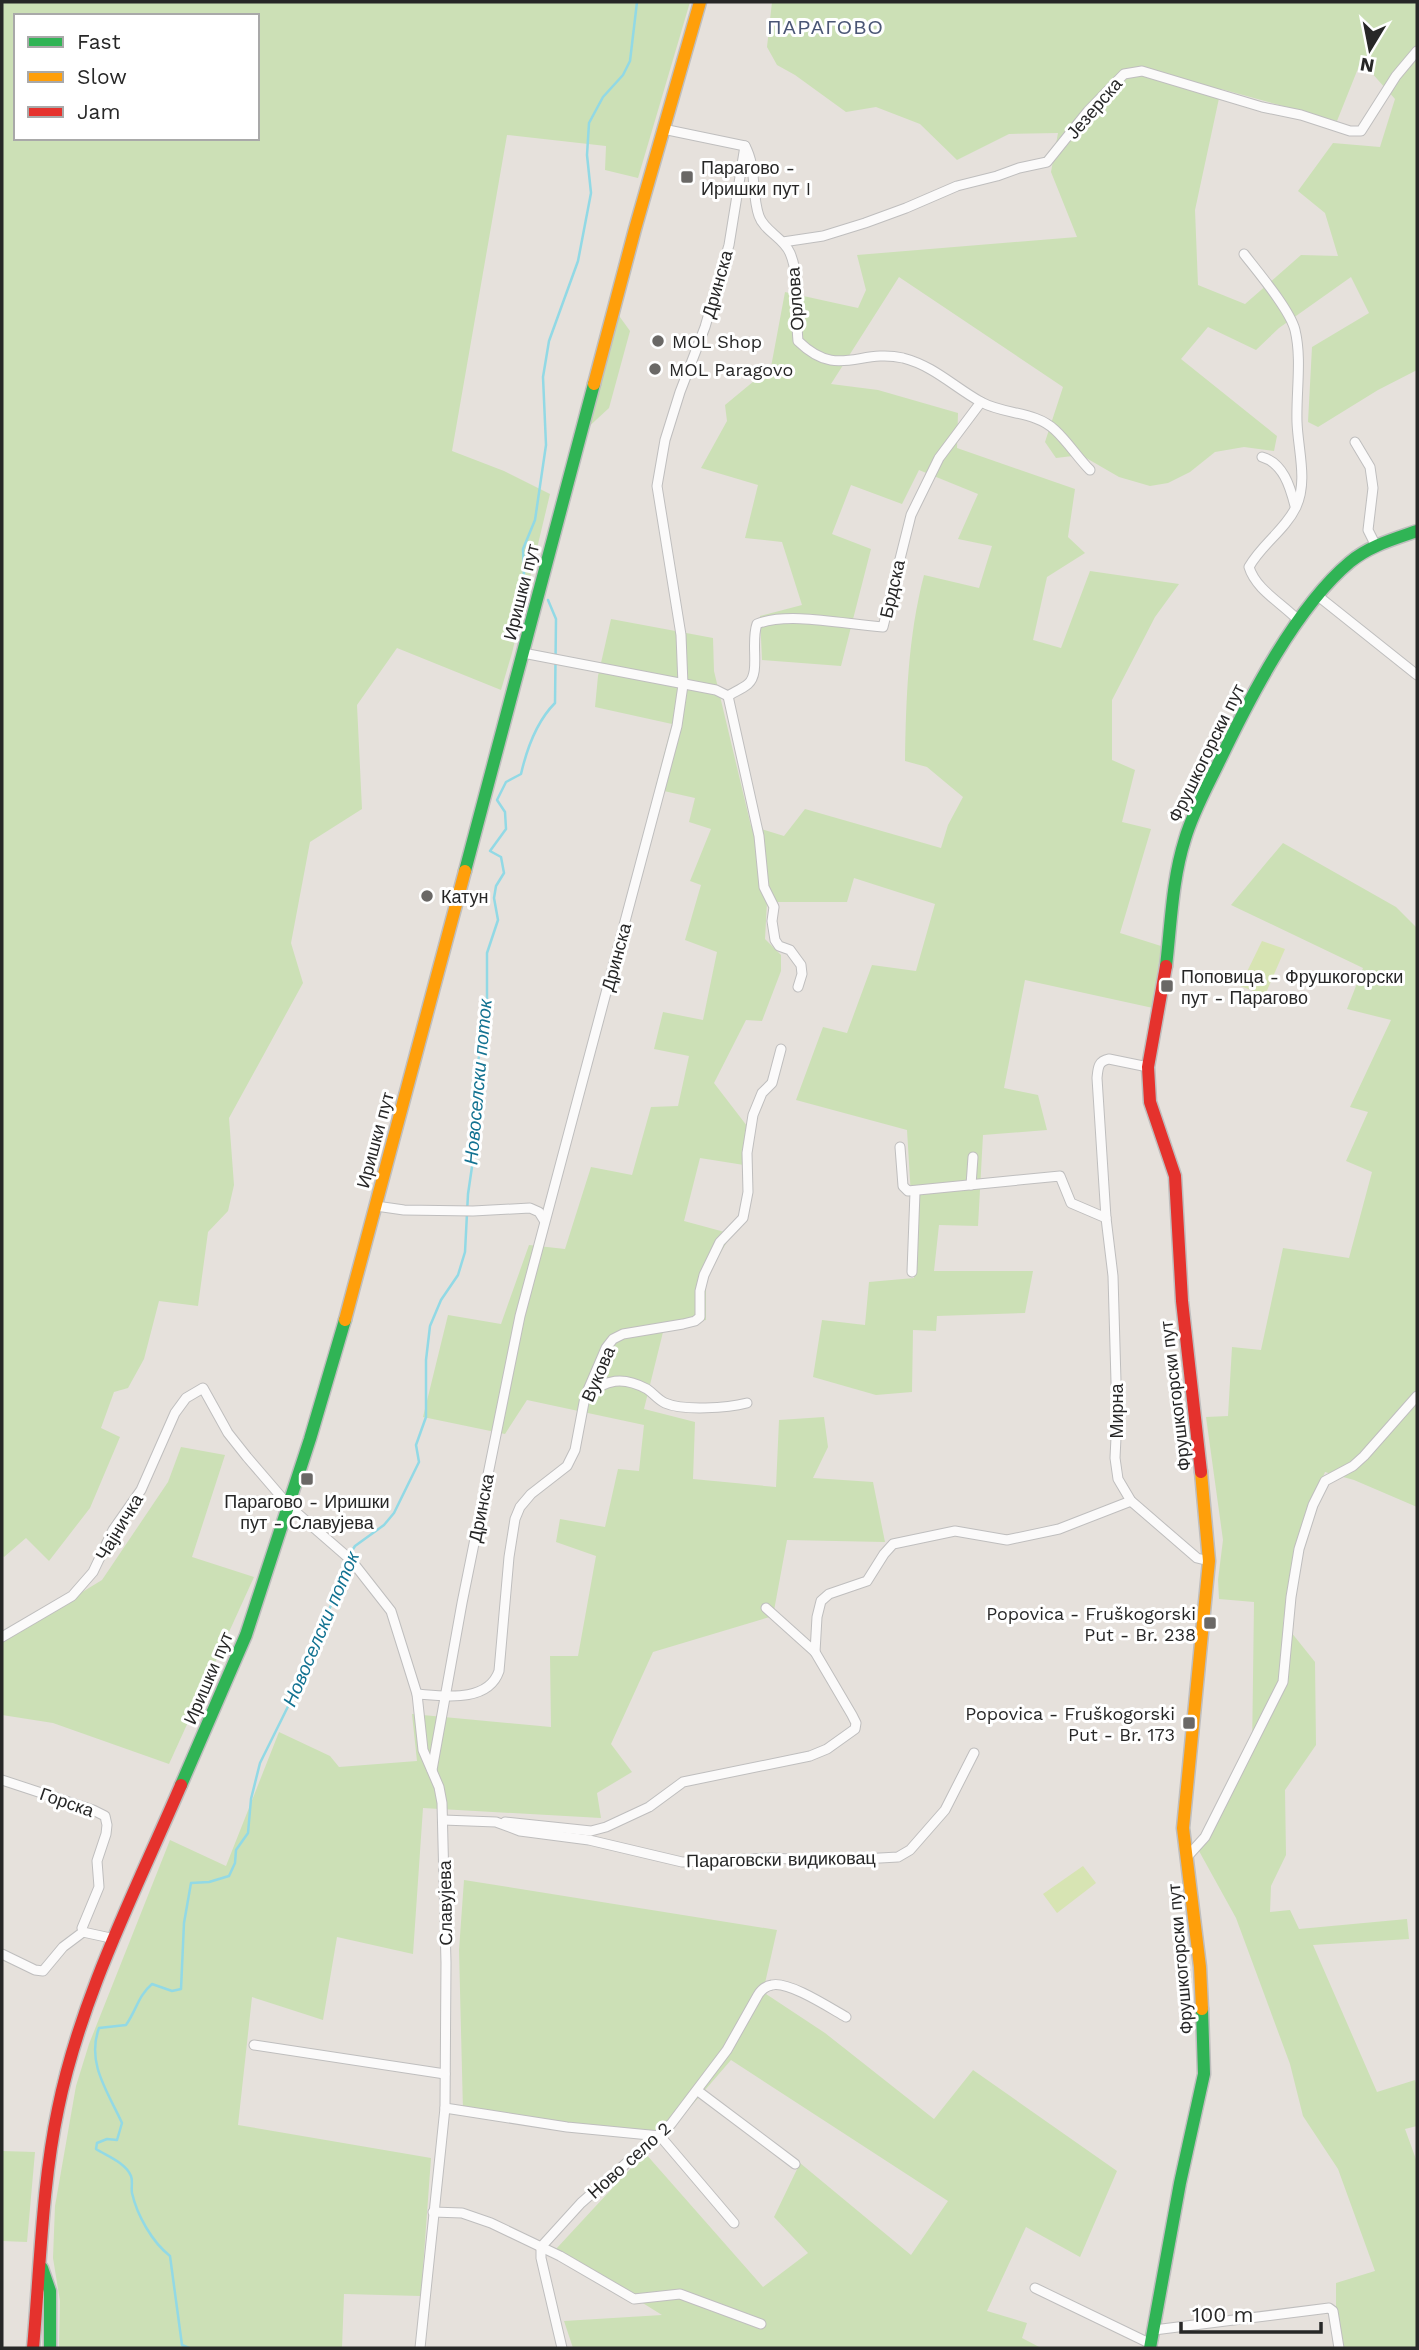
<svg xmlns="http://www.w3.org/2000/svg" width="1419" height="2350" font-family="'Work Sans',sans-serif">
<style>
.green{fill:#cce0b6;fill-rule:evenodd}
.pitch{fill:#d7e4b3}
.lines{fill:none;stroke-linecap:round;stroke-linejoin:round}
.stream{stroke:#92d9e5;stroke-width:2.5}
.street-casing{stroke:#bfbebe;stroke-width:11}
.fast-casing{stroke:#bfbebe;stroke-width:15}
.slow-casing{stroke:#bfbebe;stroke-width:15}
.jam-casing{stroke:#bfbebe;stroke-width:15}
.street{stroke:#fbfafa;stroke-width:9}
.fast{stroke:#30b455;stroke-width:12}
.slow{stroke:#ff9f0a;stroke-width:12}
.jam{stroke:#e5322d;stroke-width:12}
.poi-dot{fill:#6a6866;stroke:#fff;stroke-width:2.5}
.labels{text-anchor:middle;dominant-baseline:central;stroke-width:6;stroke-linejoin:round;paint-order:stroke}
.street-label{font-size:18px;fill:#272727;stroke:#fff}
.poi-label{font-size:18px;fill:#272727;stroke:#fff;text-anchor:start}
.neighbourhood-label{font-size:19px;letter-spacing:2px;fill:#4a5675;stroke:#fff}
.water-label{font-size:19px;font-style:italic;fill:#127291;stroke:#fff}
</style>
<rect width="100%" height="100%" fill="#e6e1dc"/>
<g class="green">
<path d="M 2,2 L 690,2 L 638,178 L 605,170 L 606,146 L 507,135 L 452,451 L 504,471 L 550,494 L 512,653 L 501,690 L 397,648 L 357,705 L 362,809 L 310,842 L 291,943 L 303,983 L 229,1118 L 234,1185 L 228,1211 L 208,1232 L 198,1306 L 159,1301 L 144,1359 L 128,1388 L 114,1392 L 101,1428 L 120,1437 L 90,1508 L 49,1561 L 26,1538 L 4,1557 L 2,1555 ZM 16,16 L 257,16 L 257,138 L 16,138 Z"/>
<path d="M 772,2 L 1417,2 L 1417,370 L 1378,390 L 1318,427 L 1308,422 L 1312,347 L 1369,313 L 1351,277 L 1279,328 L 1256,350 L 1208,327 L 1181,359 L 1277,436 L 1274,451 L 1244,447 L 1215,452 L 1190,472 L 1168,483 L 1150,486 L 1119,477 L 1081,455 L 1056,458 L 1045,442 L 1063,387 L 899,277 L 831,384 L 878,390 L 958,413 L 957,448 L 1075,489 L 1068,537 L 1085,553 L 1047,577 L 1033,640 L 1061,648 L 1090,571 L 1179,584 L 1155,617 L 1112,700 L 1112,760 L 1135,770 L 1122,822 L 1151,829 L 1120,933 L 1161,946 L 1153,1008 L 1025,980 L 1004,1088 L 1038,1095 L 1047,1130 L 983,1135 L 978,1226 L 939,1225 L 934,1271 L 1033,1271 L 1025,1313 L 937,1316 L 936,1331 L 913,1330 L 912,1392 L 876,1395 L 813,1377 L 822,1320 L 865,1325 L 869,1282 L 914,1278 L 920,1195 L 911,1196 L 907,1130 L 796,1100 L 823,1027 L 847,1033 L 872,965 L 916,971 L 935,904 L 854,878 L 847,902 L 767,902 L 765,939 L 781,955 L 781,971 L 762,1021 L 746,1020 L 714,1083 L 747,1126 L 744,1165 L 700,1158 L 684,1221 L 732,1234 L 706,1276 L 706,1320 L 664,1328 L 644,1409 L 695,1422 L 693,1479 L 776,1487 L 779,1420 L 824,1417 L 828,1447 L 813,1478 L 873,1482 L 885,1542 L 787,1540 L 773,1616 L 653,1652 L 611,1744 L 632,1772 L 597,1793 L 601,1818 L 423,1808 L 413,1954 L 337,1937 L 323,2020 L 252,1997 L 238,2125 L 431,2158 L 421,2296 L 344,2294 L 342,2348 L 59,2348 L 60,2301 L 53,2258 L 55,2206 L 76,2086 L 89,2044 L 170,1840 L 226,1866 L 279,1732 L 330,1756 L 339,1767 L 417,1761 L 412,1714 L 551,1727 L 550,1656 L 578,1656 L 596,1556 L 556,1542 L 560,1519 L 605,1527 L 618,1469 L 639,1471 L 644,1425 L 527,1400 L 505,1434 L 423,1417 L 448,1315 L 501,1324 L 529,1245 L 565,1249 L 591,1167 L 632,1175 L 651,1107 L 678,1106 L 689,1056 L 654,1049 L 663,1012 L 703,1020 L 717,952 L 685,940 L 701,885 L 690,881 L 711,829 L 689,822 L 695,798 L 655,789 L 672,724 L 595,707 L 598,676 L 611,619 L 713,638 L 714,671 L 751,826 L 784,836 L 805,809 L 941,848 L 948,825 L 963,797 L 927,767 L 905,761 C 906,698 908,637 924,575 L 979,588 L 992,546 L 958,539 L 978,494 L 919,470 L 902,504 L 851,485 L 832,534 L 871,549 L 841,666 L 762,660 L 760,616 L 802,605 L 782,542 L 745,538 L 758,485 L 701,468 L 727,421 L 725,405 L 771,367 L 785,292 L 858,308 L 866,290 L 857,255 L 1077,237 L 1051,172 L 1058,133 L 1009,134 L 957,160 L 920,124 L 876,107 L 846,112 L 795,75 L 777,65 L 767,47 ZM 1361,61 L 1395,99 L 1380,147 L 1333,143 L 1298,191 L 1325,213 L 1338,256 L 1301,255 L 1245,304 L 1198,285 L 1195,210 L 1221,89 L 1337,121 Z"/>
<polygon points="617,313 630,331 609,408 584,431"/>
<polygon points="1283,843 1396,907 1417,928 1417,1507 1354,1480 1325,1472 1297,1540 1283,1622 1315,1662 1316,1745 1285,1790 1286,1855 1271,1886 1270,1912 1290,1910 1299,1929 1407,1919 1409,1939 1313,1945 1377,2092 1415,2080 1417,2086 1417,2126 1405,2129 1417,2162 1417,2348 1336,2348 1336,2283 1375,2271 1338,2169 1303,2116 1290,2064 1236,1918 1199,1851 1252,1753 1254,1602 1219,1599 1218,1580 1223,1540 1206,1417 1228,1416 1232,1347 1261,1350 1283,1248 1349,1258 1372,1172 1346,1161 1368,1112 1350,1107 1391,1020 1347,1009 1363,968 1231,905"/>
<polygon points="181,1447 225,1455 192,1557 254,1577 169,1764 53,1723 2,1715 2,1641 102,1580 168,1482"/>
<polygon points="464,1880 777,1930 763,1992 825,2033 934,2119 973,2070 1117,2171 1080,2257 1026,2227 987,2311 1027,2323 1022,2338 1041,2348 573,2348 564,2321 662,2315 556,2249 645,2153 763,2287 808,2253 774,2217 800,2163 911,2255 948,2201 731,2060 666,2135 463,2111 459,1950"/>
<polygon points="2,2151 35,2152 27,2242 2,2241"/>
</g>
<g class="pitch">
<polygon points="1262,941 1285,949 1265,995 1240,986"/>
<polygon points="1083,1866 1096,1883 1057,1913 1043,1894"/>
</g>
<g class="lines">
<g class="stream">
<polyline points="524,576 523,549 535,520 546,445 543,377 549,341 578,261 591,193 587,155 589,123 603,97 623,75 630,61 637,2"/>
<path d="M 350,1554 L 355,1546 L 384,1525 L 394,1513 L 419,1462 L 416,1445 L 426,1417 L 426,1360 L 430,1326 L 441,1300 L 458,1275 L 465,1252 L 468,1194 L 473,1160 L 477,1067 L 487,1015 L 487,953 L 498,920 L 494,898 L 496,886 L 504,873 L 501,857 L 490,851 L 506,829 L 505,812 L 497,800 L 506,782 L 521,774 C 527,748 536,722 555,703 L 556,619 L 548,600"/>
<path d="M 189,2348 L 182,2345 L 170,2256 C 152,2242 137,2215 132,2193 C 131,2188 133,2181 131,2176 C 126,2163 107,2156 96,2149 L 97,2143 L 107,2139 L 117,2140 L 122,2123 C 108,2092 86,2063 99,2028 L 126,2025 C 137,2009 138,1996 152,1984 L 172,1991 L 181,1989 L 184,1923 L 191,1883 L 209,1882 L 229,1876 L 235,1863 L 236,1850 L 248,1833 L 251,1799 L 260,1763 L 311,1660 L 318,1633 L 341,1584 L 347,1560"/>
</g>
<g class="street-casing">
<g id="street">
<path d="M 663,129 L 745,146 C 757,168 751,193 759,216 C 764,231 784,238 790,253 C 801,279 795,313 798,341 C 838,380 859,348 903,358 C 934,366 954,387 981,402 C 1005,415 1035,411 1055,430 C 1068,442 1078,458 1090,470"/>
<polyline points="783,242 823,236 865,223 906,208 957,186 997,176 1019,168 1047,162 1088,111 1124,74 1142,71 1262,107 1301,115 1350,131 1361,131 1396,76 1417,51"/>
<path d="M 1244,254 C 1258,272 1290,310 1295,330 C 1302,359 1296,392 1297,422 C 1298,450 1308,481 1296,507 C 1285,530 1261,545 1249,567 C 1256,590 1282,603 1299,621"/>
<polyline points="1355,442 1370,467 1373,488 1368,530 1376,546"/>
<path d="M 1262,457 C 1283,463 1290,486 1295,506"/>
<polyline points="1318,596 1417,675"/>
<polyline points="523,653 716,690 728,696"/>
<path d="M 728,696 C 734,692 742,689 748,684 C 761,673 750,643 757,624 C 788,611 849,625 883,627 L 911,515 L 939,458 L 981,402"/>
<polyline points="728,696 759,836 764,887 774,907 772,921 775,940 779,946 790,950 801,965 802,974 798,987"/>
<path d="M 1148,1067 L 1109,1059 C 1098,1061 1098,1068 1097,1078 L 1106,1218 L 1113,1276 L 1117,1417 L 1115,1458 L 1118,1479 L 1131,1501 L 1197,1558 L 1209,1561"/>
<polyline points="900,1147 903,1186 908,1191 1060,1176 1071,1203 1106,1218"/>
<polyline points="971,1185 973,1157"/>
<polyline points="376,1206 404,1210 473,1211 530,1208 539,1212 544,1220"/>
<polyline points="912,1272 915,1192"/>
<path d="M 586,1396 C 606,1379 623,1376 647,1389 C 653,1393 658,1400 665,1403 C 683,1411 728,1408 747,1403"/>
<polyline points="2,1637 72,1596 93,1572 113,1530 141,1490 175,1413 186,1398 203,1388 228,1433 247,1457 290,1507 351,1560 391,1611 417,1694 423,1750 439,1787 442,1803 446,1963 445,2108 420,2348"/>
<polyline points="815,1652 817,1617 821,1601 829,1594 867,1581 884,1554 893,1544 955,1531 1007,1540 1059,1529 1131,1501"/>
<path d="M 417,1694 C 444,1696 488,1703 499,1671 L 509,1557 L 515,1519 L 520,1507 L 531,1494 L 567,1466 L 575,1450 L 585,1397 L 606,1348 L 613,1339 L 623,1334 L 683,1324 L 695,1321 L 700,1317 L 700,1291 L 704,1275 L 720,1242 L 743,1218 L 748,1192 L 747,1153 L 753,1115 L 762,1093 L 772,1083 L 781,1049"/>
<polyline points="432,1770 462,1603 520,1316 677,726 683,685 681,635 657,486 665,440 680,392 705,327 729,245 745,146"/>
<polyline points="2,1780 93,1810 105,1816 107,1825 106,1834 97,1861 99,1887 82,1928 83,1932 115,1939"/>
<polyline points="443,1820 496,1822 520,1831 589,1840 682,1862 772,1858 827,1861 898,1857 910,1850 945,1810 974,1753"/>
<polyline points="505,1822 591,1831 606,1827 649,1807 683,1782 810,1756 827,1749 855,1729 856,1723 852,1715 815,1652 766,1608"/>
<polyline points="1187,1857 1205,1837 1283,1682 1291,1597 1299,1549 1313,1505 1325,1481 1353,1466 1364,1456 1417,1396"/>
<polyline points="2,1954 35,1970 43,1971 63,1947 83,1932"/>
<polyline points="254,2045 445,2074"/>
<polyline points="698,2091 795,2164"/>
<polyline points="445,2108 567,2127 660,2136 734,2223"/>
<polyline points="433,2212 462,2213 491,2223 560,2256 634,2299 680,2294 761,2324"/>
<polyline points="1035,2288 1151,2344"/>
<polyline points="1154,2330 1329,2308 1333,2311 1339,2348"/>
<path d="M 562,2348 L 541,2258 L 541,2247 L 581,2203 L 671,2124 L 727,2050 L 758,1995 C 761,1990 766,1986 772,1985 C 789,1981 830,2008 846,2017"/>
</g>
</g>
<g class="fast-casing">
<g id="fast">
<polyline points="465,871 594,384"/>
<path d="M 1166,966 C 1171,924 1172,880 1185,839 C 1193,812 1207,787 1219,762 C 1249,699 1296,607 1350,562 C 1369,546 1394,539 1417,531"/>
<polyline points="181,1785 246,1635 310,1439 345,1320"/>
<polyline points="42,2268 50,2291 50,2348"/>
<polyline points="1150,2348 1180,2183 1204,2074 1202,2009"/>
</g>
</g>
<g class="slow-casing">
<g id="slow">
<polyline points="594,384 635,229 700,2"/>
<polyline points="345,1320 465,871"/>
<polyline points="1201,1472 1209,1561 1183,1828 1200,1967 1202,2009"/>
</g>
</g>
<g class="jam-casing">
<g id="jam">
<polyline points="1166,966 1148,1067 1150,1102 1175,1176 1182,1301 1201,1472"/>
<path d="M 33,2348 C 40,2271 42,2184 58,2109 C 81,1996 136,1890 181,1785"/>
</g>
</g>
<use href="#street" class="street"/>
<use href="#fast" class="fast"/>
<use href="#slow" class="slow"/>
<use href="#jam" class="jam"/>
</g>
<g class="poi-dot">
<rect x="680" y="170" width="14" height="14" rx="3.5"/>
<circle cx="658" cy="341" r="7"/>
<circle cx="655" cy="369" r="7"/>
<circle cx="427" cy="896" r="7"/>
<rect x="1160" y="979" width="14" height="14" rx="3.5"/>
<rect x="300" y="1472" width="14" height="14" rx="3.5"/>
<rect x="1203" y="1616" width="14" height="14" rx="3.5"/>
<rect x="1182" y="1716" width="14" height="14" rx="3.5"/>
</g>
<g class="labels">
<g class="street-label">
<text transform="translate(1094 108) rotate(-49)">Језерска</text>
<text transform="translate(717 284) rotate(-74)">Дринска</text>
<text transform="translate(795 299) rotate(-94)">Орлова</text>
<text transform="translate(892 589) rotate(-77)">Брдска</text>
<text transform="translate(521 592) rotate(-76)">Иришки пут</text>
<text transform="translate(1206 753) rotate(-64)">Фрушкогорски пут</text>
<text transform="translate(616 957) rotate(-75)">Дринска</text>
<text transform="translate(375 1140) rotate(-75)">Иришки пут</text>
<text transform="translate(598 1374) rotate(-67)">Вукова</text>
<text transform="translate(1175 1396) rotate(-97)">Фрушкогорски пут</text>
<text transform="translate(1116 1411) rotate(-90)">Мирна</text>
<text transform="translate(481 1508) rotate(-79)">Дринска</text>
<text transform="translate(119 1527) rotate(-59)">Чајничка</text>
<text transform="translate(208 1678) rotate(-67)">Иришки пут</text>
<text transform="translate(67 1802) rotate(19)">Горска</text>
<text transform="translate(781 1859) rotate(-1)">Параговски видиковац</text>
<text transform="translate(445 1903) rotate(-91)">Славујева</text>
<text transform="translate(1180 1959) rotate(-95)">Фрушкогорски пут</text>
<text transform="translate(629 2160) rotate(-42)">Ново село 2</text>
</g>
<g class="poi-label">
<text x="701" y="167">Парагово -<tspan x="701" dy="21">Иришки пут I</tspan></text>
<text x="672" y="341">MOL Shop</text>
<text x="669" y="369">MOL Paragovo</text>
<text x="441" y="896">Катун</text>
<text x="1181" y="976">Поповица - Фрушкогорски<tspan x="1181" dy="21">пут - Парагово</tspan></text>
<text x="307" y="1501" text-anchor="middle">Парагово - Иришки<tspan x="307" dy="21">пут - Славујева</tspan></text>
<text x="1196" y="1613" text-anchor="end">Popovica - Fruškogorski<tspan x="1196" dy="21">Put - Br. 238</tspan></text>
<text x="1175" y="1713" text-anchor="end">Popovica - Fruškogorski<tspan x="1175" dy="21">Put - Br. 173</tspan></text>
</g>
<g class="neighbourhood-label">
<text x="826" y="27">ПАРАГОВО</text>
</g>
<g class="water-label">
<text transform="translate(478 1082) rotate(-85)">Новоселски поток</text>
<text transform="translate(321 1629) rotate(-67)">Новоселски поток</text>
</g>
</g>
<rect width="1419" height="2350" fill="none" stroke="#272727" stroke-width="7"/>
<rect x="14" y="14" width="245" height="126" fill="#ffffff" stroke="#a9a9a9" stroke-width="2"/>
<rect x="28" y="37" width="35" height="10" fill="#30b455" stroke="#a9a9a9" stroke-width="2"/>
<text x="77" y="49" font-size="21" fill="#272727">Fast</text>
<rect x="28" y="72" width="35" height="10" fill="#ff9f0a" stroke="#a9a9a9" stroke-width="2"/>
<text x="77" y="84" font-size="21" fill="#272727">Slow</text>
<rect x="28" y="107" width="35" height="10" fill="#e5322d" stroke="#a9a9a9" stroke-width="2"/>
<text x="77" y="119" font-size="21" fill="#272727">Jam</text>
<g transform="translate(1370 49) rotate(190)" stroke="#ffffff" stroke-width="5" paint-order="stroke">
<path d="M0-5L12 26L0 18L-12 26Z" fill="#272727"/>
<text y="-10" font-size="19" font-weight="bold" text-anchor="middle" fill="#272727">N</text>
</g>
<path d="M1181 2322v10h140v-10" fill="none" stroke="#272727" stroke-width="3.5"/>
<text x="1192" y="2322" font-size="21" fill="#272727" stroke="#ffffff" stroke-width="5" paint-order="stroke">100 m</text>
</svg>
